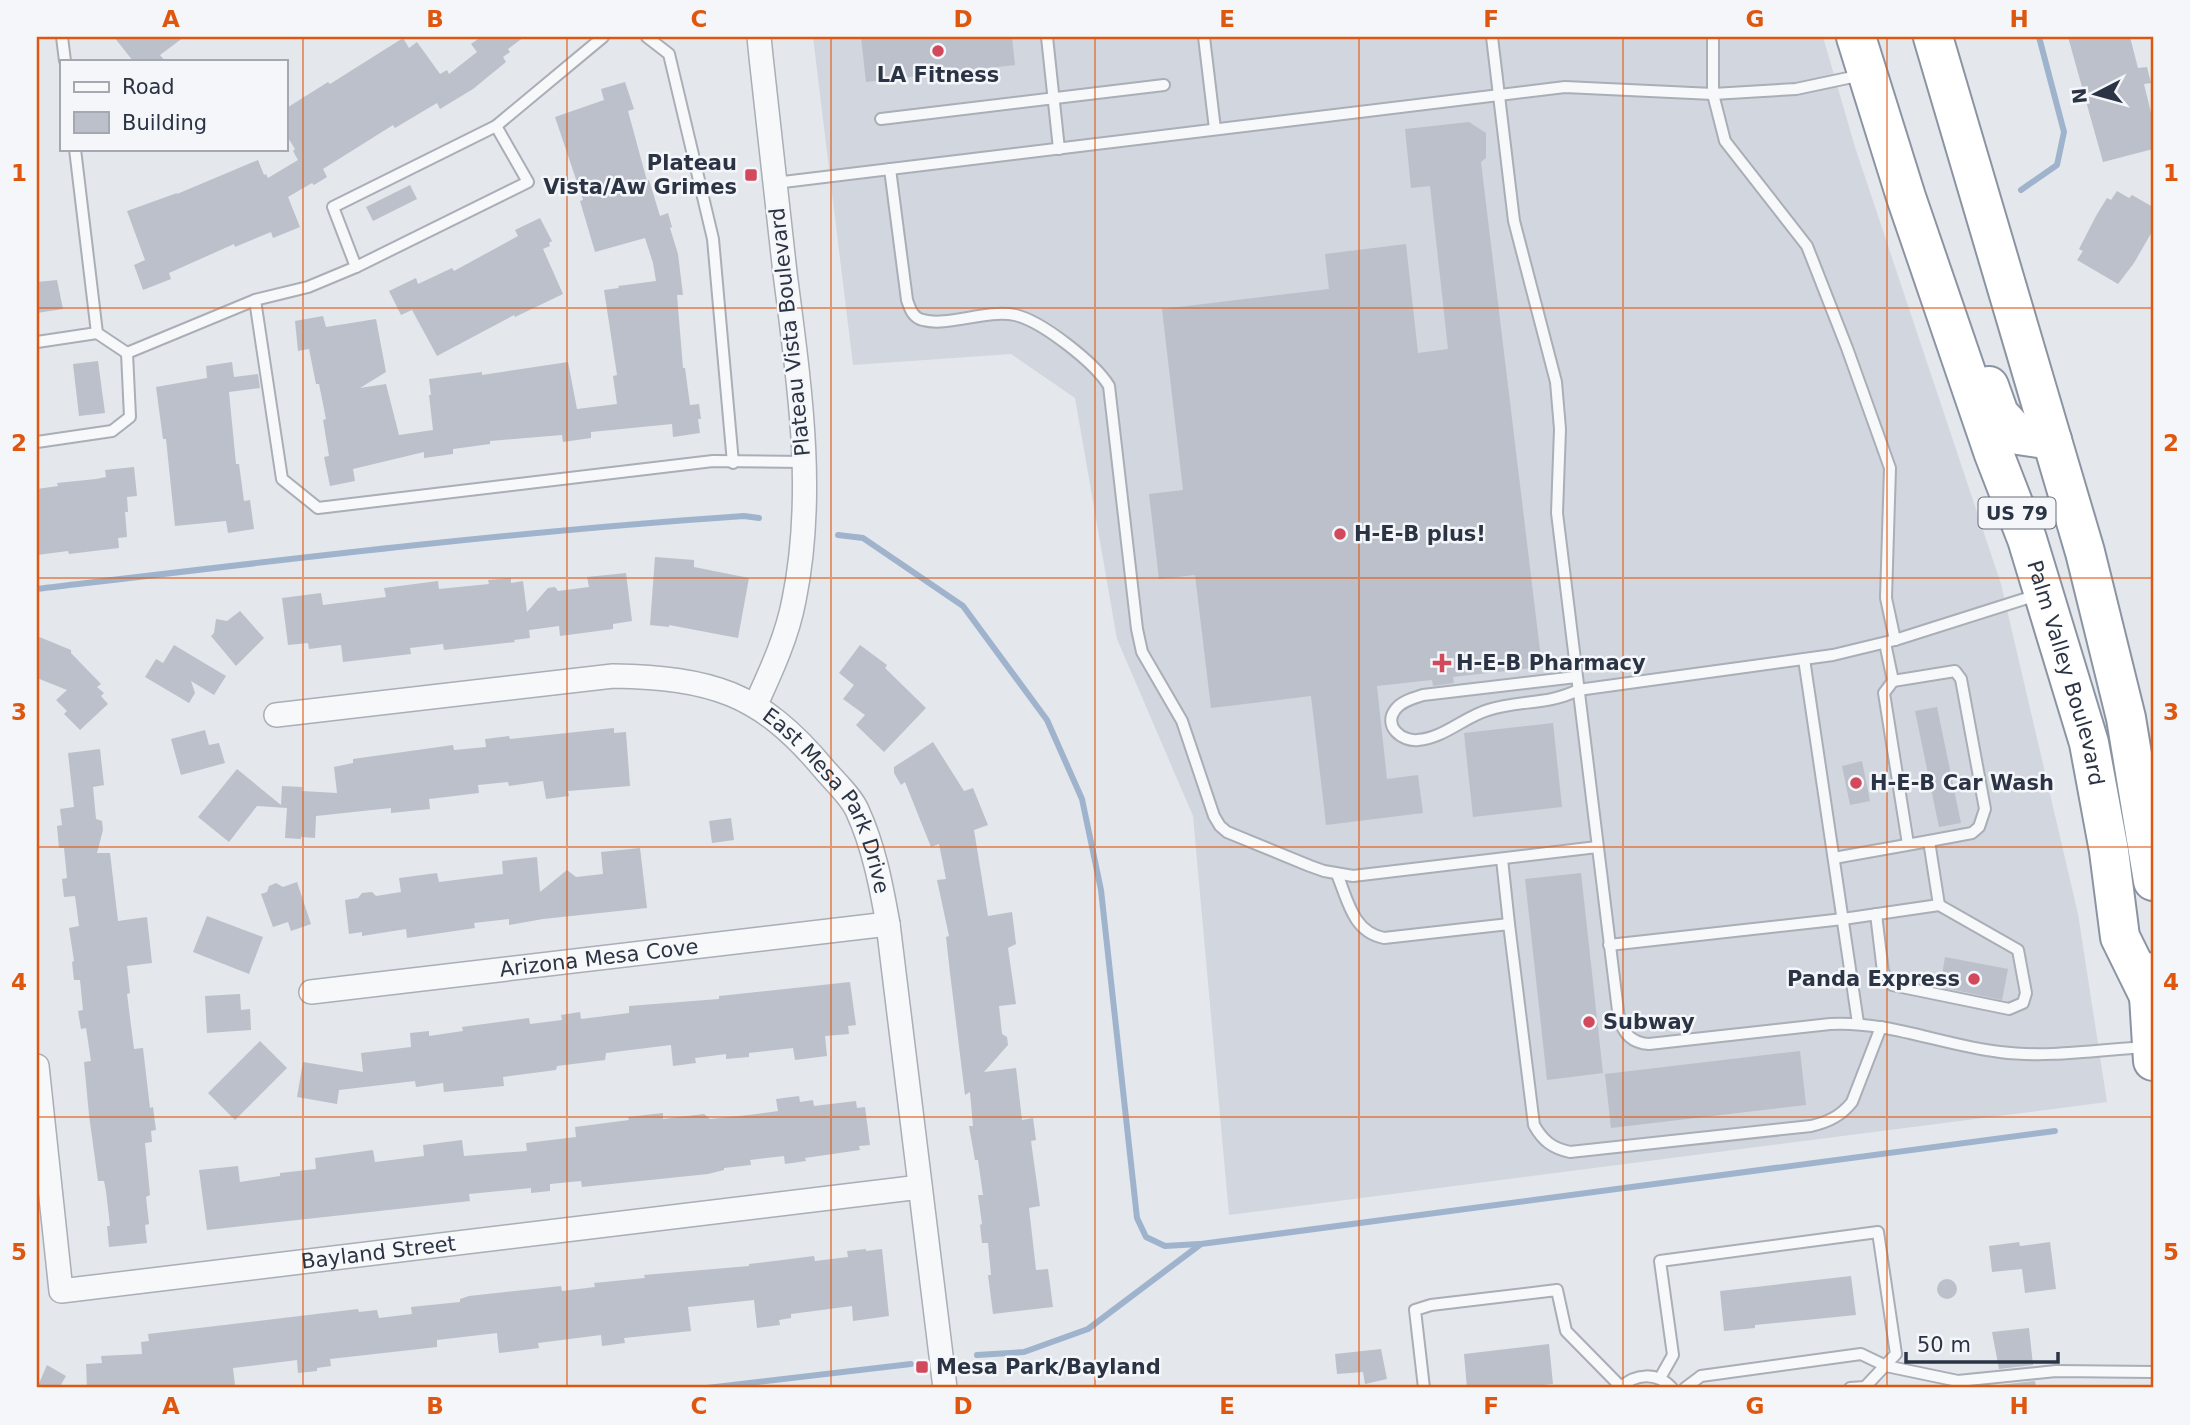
<svg xmlns="http://www.w3.org/2000/svg" width="2190" height="1425" font-family="'DejaVu Sans',sans-serif">
<style>
.built{fill:#d2d6de}
.lines{fill:none;stroke-linecap:round;stroke-linejoin:round}
.stream{stroke:#9fb4cc;stroke-width:6}
.building{fill:#bbc0ca}
.lane-casing{stroke:#a9aeb7;stroke-width:14}
.street-casing{stroke:#a9aeb7;stroke-width:26}
.highway-casing{stroke:#8b94a3;stroke-width:42}
.lane{stroke:#f7f8fa;stroke-width:10}
.street{stroke:#f7f8fa;stroke-width:23}
.highway{stroke:#fff;stroke-width:38}
.grid{fill:none;stroke:#df570f;stroke-width:2;stroke-opacity:0.55}
.poi-dot{fill:#d1495b;stroke:#f4f6f9;stroke-width:2.5}
.labels{text-anchor:middle;dominant-baseline:central;stroke-width:5;stroke-linejoin:round;paint-order:stroke}
.shield{fill:#f4f6f9;stroke:#676e7b;stroke-width:2}
.shield-label{font-size:19px;font-weight:bold;fill:#2b3445}
.poi-label{font-size:21px;font-weight:bold;fill:#2b3445;stroke:#f4f6f9;text-anchor:start}
.street-label{font-size:21px;fill:#2b3445;stroke:#f4f6f9}
.neatline{fill:none;stroke:#df570f;stroke-width:2.5}
.grid-label{font-size:23px;text-anchor:middle;font-weight:bold;fill:#df570f}
</style>
<rect width="100%" height="100%" fill="#e4e7ec"/>
<polygon class="built" points="813,37 1823,37 1855,147 2001,584 2078,914 2107,1102 1229,1215 1193,816 1117,639 1075,398 1011,354 853,365"/>
<g class="lines">
<g class="stream">
<polyline points="2021,190 2057,165 2064,132 2039,37"/>
<polyline points="838,535 863,538 963,606 1047,720 1082,799 1101,890 1137,1218 1146,1237 1165,1246 1199,1244"/>
<path d="M 37,589 C 272,561 507,532 744,516 L 759,518"/>
<polyline points="977,1355 1024,1352 1088,1329 1201,1244 2055,1131"/>
<polyline points="707,1388 911,1364"/>
</g>
</g>
<g class="building">
<polygon points="114,37 184,37 160,55 165,61 133,61"/>
<polygon points="481,37 524,37 508,49 510,52 503,57 506,62 473,89 440,109 437,103 395,128 393,125 323,169 327,177 314,185 312,183 288,197 300,227 273,238 271,232 235,247 234,244 169,273 171,279 143,290 134,265 145,260 127,211 177,193 177,194 258,160 264,175 266,174 268,178 298,160 293,151 295,149 285,133 285,109 328,82 330,84 403,38 409,48 417,42 440,74 447,70 449,74 477,52 471,44"/>
<polygon points="861,37 1012,37 1015,65 866,82"/>
<polygon points="2068,37 2130,37 2138,68 2147,67 2151,83 2144,84 2153,121 2153,149 2103,162"/>
<polygon points="625,82 634,109 628,111 647,181 649,180 660,216 668,213 672,227 670,228 678,254 683,295 677,295 683,368 685,368 690,405 699,404 701,419 698,419 700,433 673,437 672,424 591,432 591,438 563,442 562,435 490,441 490,444 453,449 453,454 424,458 424,452 353,469 355,481 330,486 324,457 329,456 323,420 326,419 319,384 316,384 309,349 298,351 295,321 323,316 326,327 376,319 386,372 360,388 386,384 399,435 433,430 429,395 431,395 429,379 482,372 482,375 568,362 577,409 617,404 613,376 617,375 604,290 619,288 618,286 656,281 653,263 645,238 595,252 580,201 583,200 555,117 604,100 601,89"/>
<polygon points="1469,122 1486,133 1486,158 1481,162 1542,667 1453,677 1454,683 1433,686 1432,680 1377,686 1387,779 1418,775 1423,813 1326,825 1311,696 1211,708 1195,575 1159,579 1149,494 1183,490 1162,309 1329,289 1325,254 1406,244 1418,353 1448,349 1430,186 1411,188 1405,129"/>
<polygon points="410,185 417,199 373,221 366,207"/>
<polygon points="2117,191 2129,198 2132,195 2153,207 2153,230 2134,263 2118,284 2077,260 2083,251 2079,249 2096,216 2107,198 2111,200"/>
<polygon points="540,218 552,241 549,243 550,246 543,249 563,294 515,317 514,315 437,356 412,310 401,315 389,291 416,278 418,284 452,268 454,271 518,236 515,230"/>
<polygon points="57,280 63,309 37,313 37,282"/>
<polygon points="98,361 105,413 79,416 73,364"/>
<polygon points="232,362 234,377 258,374 260,388 229,392 236,464 239,464 244,501 250,500 254,529 228,533 226,521 175,526 166,439 163,439 156,387 207,378 206,366"/>
<polygon points="134,467 137,496 127,497 128,512 125,512 127,537 118,538 119,548 69,554 68,551 37,555 37,489 58,486 57,483 96,479 106,477 105,470"/>
<polygon points="655,557 694,560 694,567 749,578 738,638 669,625 669,627 650,625"/>
<polygon points="626,573 632,621 613,624 613,629 560,636 559,626 529,630 530,638 514,640 515,642 444,650 443,644 410,648 411,654 343,662 341,645 309,649 308,643 288,645 282,598 321,593 323,605 386,597 384,588 438,581 439,589 489,584 488,580 511,578 511,583 523,581 527,612 548,588 555,587 558,591 589,587 587,577"/>
<polygon points="240,611 264,638 236,666 211,636 214,633 216,619 227,621"/>
<polygon points="37,636 71,650 71,653 101,684 97,687 104,693 101,696 108,704 80,730 64,714 67,711 56,700 67,690 37,678"/>
<polygon points="174,645 226,676 214,695 191,681 195,693 189,703 145,677 156,659 163,663"/>
<polygon points="860,645 887,665 885,668 926,708 884,752 856,725 865,715 843,699 854,685 839,673"/>
<polygon points="1937,707 1961,823 1939,827 1915,711"/>
<polygon points="1553,723 1562,807 1473,817 1464,733"/>
<polygon points="614,728 614,733 626,732 630,786 568,791 569,796 546,799 543,781 509,786 508,782 478,785 479,793 429,799 430,809 391,813 391,808 316,816 315,838 301,837 301,839 285,838 287,808 257,806 229,842 198,817 237,769 281,805 282,786 302,787 302,791 337,793 334,767 353,763 353,759 453,745 454,750 486,747 485,739 509,736 510,739"/>
<polygon points="205,730 209,745 219,743 225,763 181,775 171,739"/>
<polygon points="933,742 964,791 973,788 988,825 974,830 988,916 1012,912 1016,944 1008,948 1016,1004 999,1006 1002,1034 1007,1037 1008,1045 984,1072 1016,1068 1022,1120 1033,1118 1036,1140 1031,1141 1040,1206 1029,1208 1036,1270 1048,1269 1053,1307 993,1314 988,1275 991,1275 988,1243 982,1243 980,1225 982,1224 978,1195 983,1195 978,1160 975,1160 969,1126 973,1126 970,1092 965,1095 950,973 946,937 949,936 937,880 946,879 939,844 931,847 905,782 901,785 894,773 894,767"/>
<polygon points="100,749 104,785 93,787 96,819 102,821 103,830 97,853 110,853 118,921 147,917 152,963 127,966 130,993 127,994 134,1049 143,1048 150,1108 153,1107 156,1130 151,1131 152,1142 145,1143 150,1195 146,1197 149,1224 145,1225 147,1243 109,1247 107,1226 110,1226 106,1191 104,1181 98,1181 89,1115 84,1062 91,1061 86,1028 81,1029 78,1011 83,1010 80,980 74,980 72,962 74,961 69,928 79,926 75,896 64,897 62,879 67,878 64,848 59,848 57,826 62,825 60,809 74,807 68,753"/>
<polygon points="1862,761 1870,801 1850,805 1842,766"/>
<polygon points="731,818 734,840 712,843 709,821"/>
<polygon points="640,848 647,908 543,919 509,925 509,919 474,923 475,928 407,938 406,929 362,936 362,932 349,934 345,900 358,898 362,893 372,892 376,896 401,892 399,878 437,873 439,882 503,874 502,861 537,857 540,892 567,870 576,877 603,874 601,852"/>
<polygon points="1581,873 1603,1073 1547,1080 1525,879"/>
<polygon points="297,882 311,924 291,931 288,922 273,927 261,894 267,892 269,886 276,883 283,887"/>
<polygon points="207,916 263,937 249,974 193,952"/>
<polygon points="1945,957 2008,969 2002,1000 1940,987"/>
<polygon points="850,982 856,1025 848,1026 849,1034 825,1036 827,1056 795,1060 793,1048 749,1053 749,1057 726,1059 726,1054 695,1058 696,1063 673,1066 671,1045 606,1053 605,1060 557,1066 556,1070 503,1077 504,1086 444,1092 443,1083 416,1087 415,1081 339,1090 337,1104 297,1097 303,1062 363,1072 361,1053 411,1047 410,1033 429,1031 429,1036 463,1031 462,1027 529,1018 530,1024 562,1020 561,1015 580,1012 581,1019 629,1013 629,1006 719,999 719,996"/>
<polygon points="240,994 241,1010 250,1009 251,1030 207,1033 205,996"/>
<polygon points="260,1041 287,1068 235,1120 208,1093"/>
<polygon points="1800,1051 1806,1105 1611,1128 1605,1074"/>
<polygon points="799,1096 800,1102 813,1100 814,1106 856,1101 857,1108 865,1107 870,1145 859,1146 860,1150 805,1158 806,1161 785,1164 784,1156 750,1160 751,1165 724,1168 724,1170 708,1174 582,1187 581,1181 550,1184 550,1191 531,1193 531,1188 469,1194 470,1201 207,1230 199,1170 238,1166 240,1182 280,1176 280,1173 316,1169 315,1158 373,1150 375,1162 424,1156 423,1145 462,1140 464,1156 527,1151 526,1143 576,1137 575,1127 629,1120 628,1117 663,1113 663,1119 704,1114 710,1119 749,1115 778,1111 776,1099"/>
<polygon points="2019,1242 2020,1246 2050,1242 2056,1289 2025,1293 2022,1269 1992,1272 1989,1246"/>
<polygon points="866,1249 866,1251 882,1249 889,1316 853,1321 852,1306 791,1314 791,1318 779,1320 780,1325 757,1328 754,1300 688,1307 691,1331 624,1338 625,1343 602,1346 601,1335 538,1343 539,1348 499,1353 497,1333 437,1340 437,1347 330,1359 331,1366 317,1368 317,1371 298,1373 297,1360 233,1368 235,1385 212,1388 87,1388 86,1364 102,1363 101,1356 142,1354 141,1342 149,1341 148,1334 358,1309 359,1312 377,1310 379,1318 412,1314 411,1307 460,1302 460,1299 469,1296 561,1286 562,1291 595,1287 594,1283 645,1278 644,1275 749,1266 749,1264 814,1256 815,1261 848,1257 847,1251"/>
<polygon points="1851,1276 1856,1315 1755,1325 1755,1328 1724,1331 1720,1291"/>
<circle cx="1947" cy="1289" r="10"/>
<polygon points="2029,1328 2033,1365 1999,1369 1992,1332"/>
<polygon points="1549,1344 1553,1384 1535,1386 1536,1388 1467,1388 1464,1354"/>
<polygon points="1381,1349 1387,1379 1365,1384 1363,1372 1337,1374 1335,1354"/>
<polygon points="47,1365 66,1376 59,1388 37,1388"/>
<polygon points="2035,1381 2036,1388 2001,1388 2000,1385"/>
</g>
<g class="lines">
<g class="lane-casing">
<g id="lane">
<polyline points="62,37 65,61"/>
<polyline points="647,37 669,54 713,239 733,463"/>
<polyline points="1047,37 1059,149"/>
<polyline points="1204,37 1215,129"/>
<path d="M 1492,37 L 1514,221 L 1556,382 L 1560,429 L 1557,513 L 1619,1019 C 1624,1034 1632,1043 1649,1044 L 1830,1024 C 1890,1021 1941,1045 2000,1052 C 2047,1058 2097,1050 2145,1047"/>
<polyline points="1713,37 1713,94 1725,141 1807,246 1847,348 1890,468 1886,598 1895,640"/>
<polyline points="881,119 1164,85"/>
<polyline points="75,149 97,333 127,353"/>
<path d="M 890,169 L 907,300 C 910,309 913,318 923,320 C 947,327 987,309 1015,315 C 1042,321 1095,363 1109,386 L 1137,629 L 1142,652 L 1182,721 L 1214,816 L 1220,826 L 1227,832 L 1310,866 L 1324,871 L 1353,876 L 1597,847"/>
<polyline points="775,183 1565,87 1713,94 1796,89 1862,75"/>
<polyline points="356,267 528,182 496,126"/>
<polyline points="255,300 308,287 356,267 333,207 496,126 603,37"/>
<polyline points="37,342 97,333"/>
<polyline points="127,353 255,300 282,479 318,508 713,461 805,462"/>
<polyline points="37,442 112,431 130,417 127,353"/>
<polyline points="1885,643 1893,681 1955,671 1961,679 1985,809 1979,827 1972,833 1929,841"/>
<polyline points="1804,659 1858,1023"/>
<path d="M 1576,677 L 1423,695 C 1414,698 1401,701 1395,710 C 1383,726 1402,742 1418,740 C 1444,738 1464,717 1488,710 C 1518,700 1549,705 1578,690 L 1833,655 L 1895,640 L 2037,595"/>
<polyline points="1893,681 1884,693 1908,844"/>
<polyline points="1502,859 1509,924"/>
<path d="M 1337,874 C 1348,901 1353,932 1384,938 L 1509,924 L 1534,1125 C 1543,1141 1552,1148 1570,1152 L 1811,1126 C 1828,1122 1841,1116 1852,1102 L 1881,1027"/>
<polyline points="1876,914 1883,972 1892,985 2009,1009 2023,1003 2026,993 2018,950 1939,905"/>
<polyline points="1609,945 1843,919 1939,905 1929,841 1834,858"/>
<polyline points="1660,1378 1673,1355 1660,1261 1878,1232 1896,1354 1865,1387 1850,1388"/>
<polyline points="1424,1388 1415,1310 1431,1305 1557,1290 1566,1331 1621,1387"/>
<path d="M 1620,1388 C 1635,1373 1657,1372 1672,1388"/>
<polyline points="1685,1388 1701,1376 1861,1354 1886,1366 1958,1381 2056,1371 2153,1372"/>
</g>
</g>
<g class="street-casing">
<g id="street">
<path d="M 756,704 C 771,671 787,637 794,600 C 816,492 799,382 785,273 C 776,195 767,116 759,37"/>
<path id="s1" d="M 276,715 L 613,676 C 711,678 760,692 824,769 C 835,782 850,795 857,810 C 874,847 881,885 888,924 L 945,1388"/>
<path id="s2" d="M 311,992 L 888,924"/>
<path id="s3" d="M 37,1066 L 61,1291 L 920,1187"/>
</g>
</g>
<g class="highway-casing">
<g id="highway">
<path id="s4" d="M 1856,37 L 1906,197 L 1994,454 L 2027,539 L 2089,743 L 2109,851 L 2120,937 L 2149,996"/>
<polyline points="1933,37 2085,552 2126,718 2153,881"/>
<polyline points="1989,386 1999,414 2018,435 2052,440"/>
<polyline points="2153,972 2149,996 2153,1061"/>
</g>
</g>
<use href="#lane" class="lane"/>
<use href="#street" class="street"/>
<use href="#highway" class="highway"/>
</g>
<path class="grid" d="M 303,37 L 303,1388M 567,37 L 567,1388M 831,37 L 831,1388M 1095,37 L 1095,1388M 1359,37 L 1359,1388M 1623,37 L 1623,1388M 1887,37 L 1887,1388M 37,308 L 2153,308M 37,578 L 2153,578M 37,847 L 2153,847M 37,1117 L 2153,1117"/>
<g class="poi-dot">
<circle cx="938" cy="51" r="7"/>
<rect x="744" y="168" width="14" height="14" rx="3.5"/>
<circle cx="1340" cy="534" r="7"/>
<path d="M1438.5 652.5h7v7h7v7h-7v7h-7v-7h-7v-7h7z"/>
<circle cx="1856" cy="783" r="7"/>
<circle cx="1974" cy="979" r="7"/>
<circle cx="1589" cy="1022" r="7"/>
<rect x="915" y="1360" width="14" height="14" rx="3.5"/>
</g>
<g class="labels">
<rect class="shield" x="1978.5" y="497.5" width="77" height="31" rx="5"/>
<g class="shield-label">
<text x="2017" y="513">US 79</text>
</g>
<g class="poi-label">
<text x="938" y="75" text-anchor="middle">LA Fitness</text>
<text x="737" y="163" text-anchor="end">Plateau<tspan x="737" dy="24">Vista/Aw Grimes</tspan></text>
<text x="1354" y="534">H-E-B plus!</text>
<text x="1456" y="663">H-E-B Pharmacy</text>
<text x="1870" y="783">H-E-B Car Wash</text>
<text x="1960" y="979" text-anchor="end">Panda Express</text>
<text x="1603" y="1022">Subway</text>
<text x="936" y="1367">Mesa Park/Bayland</text>
</g>
<g class="street-label">
<text transform="translate(790 332) rotate(-96)">Plateau Vista Boulevard</text>
<text stroke="none"><textPath href="#s4" startOffset="670">Palm Valley Boulevard</textPath></text>
<text stroke="none"><textPath href="#s1" startOffset="609">East Mesa Park Drive</textPath></text>
<text stroke="none"><textPath href="#s2" startOffset="290">Arizona Mesa Cove</textPath></text>
<text stroke="none"><textPath href="#s3" startOffset="546">Bayland Street</textPath></text>
</g>
</g>
<rect width="2190" height="1425" fill="none" stroke="#f4f6f9" stroke-width="77"/>
<rect x="60" y="60" width="228" height="91" fill="#f4f6f9" stroke="#a4a8b1" stroke-width="2"/>
<rect x="74" y="82" width="35" height="10" fill="#f7f8fa" stroke="#a4a8b1" stroke-width="2"/>
<text x="122" y="94" font-size="21" fill="#2b3445">Road</text>
<rect x="74" y="112" width="35" height="21" fill="#bbc0ca" stroke="#a4a8b1" stroke-width="2"/>
<text x="122" y="130" font-size="21" fill="#2b3445">Building</text>
<g transform="translate(2096 94) rotate(264)" stroke="#f4f6f9" stroke-width="5" paint-order="stroke">
<path d="M0-5L12 26L0 18L-12 26Z" fill="#2b3445"/>
<text y="-10" font-size="19" font-weight="bold" text-anchor="middle" fill="#2b3445">N</text>
</g>
<path d="M1906 1352v10h152v-10" fill="none" stroke="#2b3445" stroke-width="3.5"/>
<text x="1917" y="1352" font-size="21" fill="#2b3445" stroke="#f4f6f9" stroke-width="5" paint-order="stroke">50 m</text>
<rect x="38" y="38" width="2114" height="1348" class="neatline"/>
<g class="grid-label">
<text x="171" y="27">A</text>
<text x="435" y="27">B</text>
<text x="699" y="27">C</text>
<text x="963" y="27">D</text>
<text x="1227" y="27">E</text>
<text x="1491" y="27">F</text>
<text x="1755" y="27">G</text>
<text x="2019" y="27">H</text>
<text x="19" y="181">1</text>
<text x="2171" y="181">1</text>
<text x="19" y="451">2</text>
<text x="2171" y="451">2</text>
<text x="19" y="720">3</text>
<text x="2171" y="720">3</text>
<text x="19" y="990">4</text>
<text x="2171" y="990">4</text>
<text x="19" y="1260">5</text>
<text x="2171" y="1260">5</text>
<text x="171" y="1414">A</text>
<text x="435" y="1414">B</text>
<text x="699" y="1414">C</text>
<text x="963" y="1414">D</text>
<text x="1227" y="1414">E</text>
<text x="1491" y="1414">F</text>
<text x="1755" y="1414">G</text>
<text x="2019" y="1414">H</text>
</g>
</svg>
